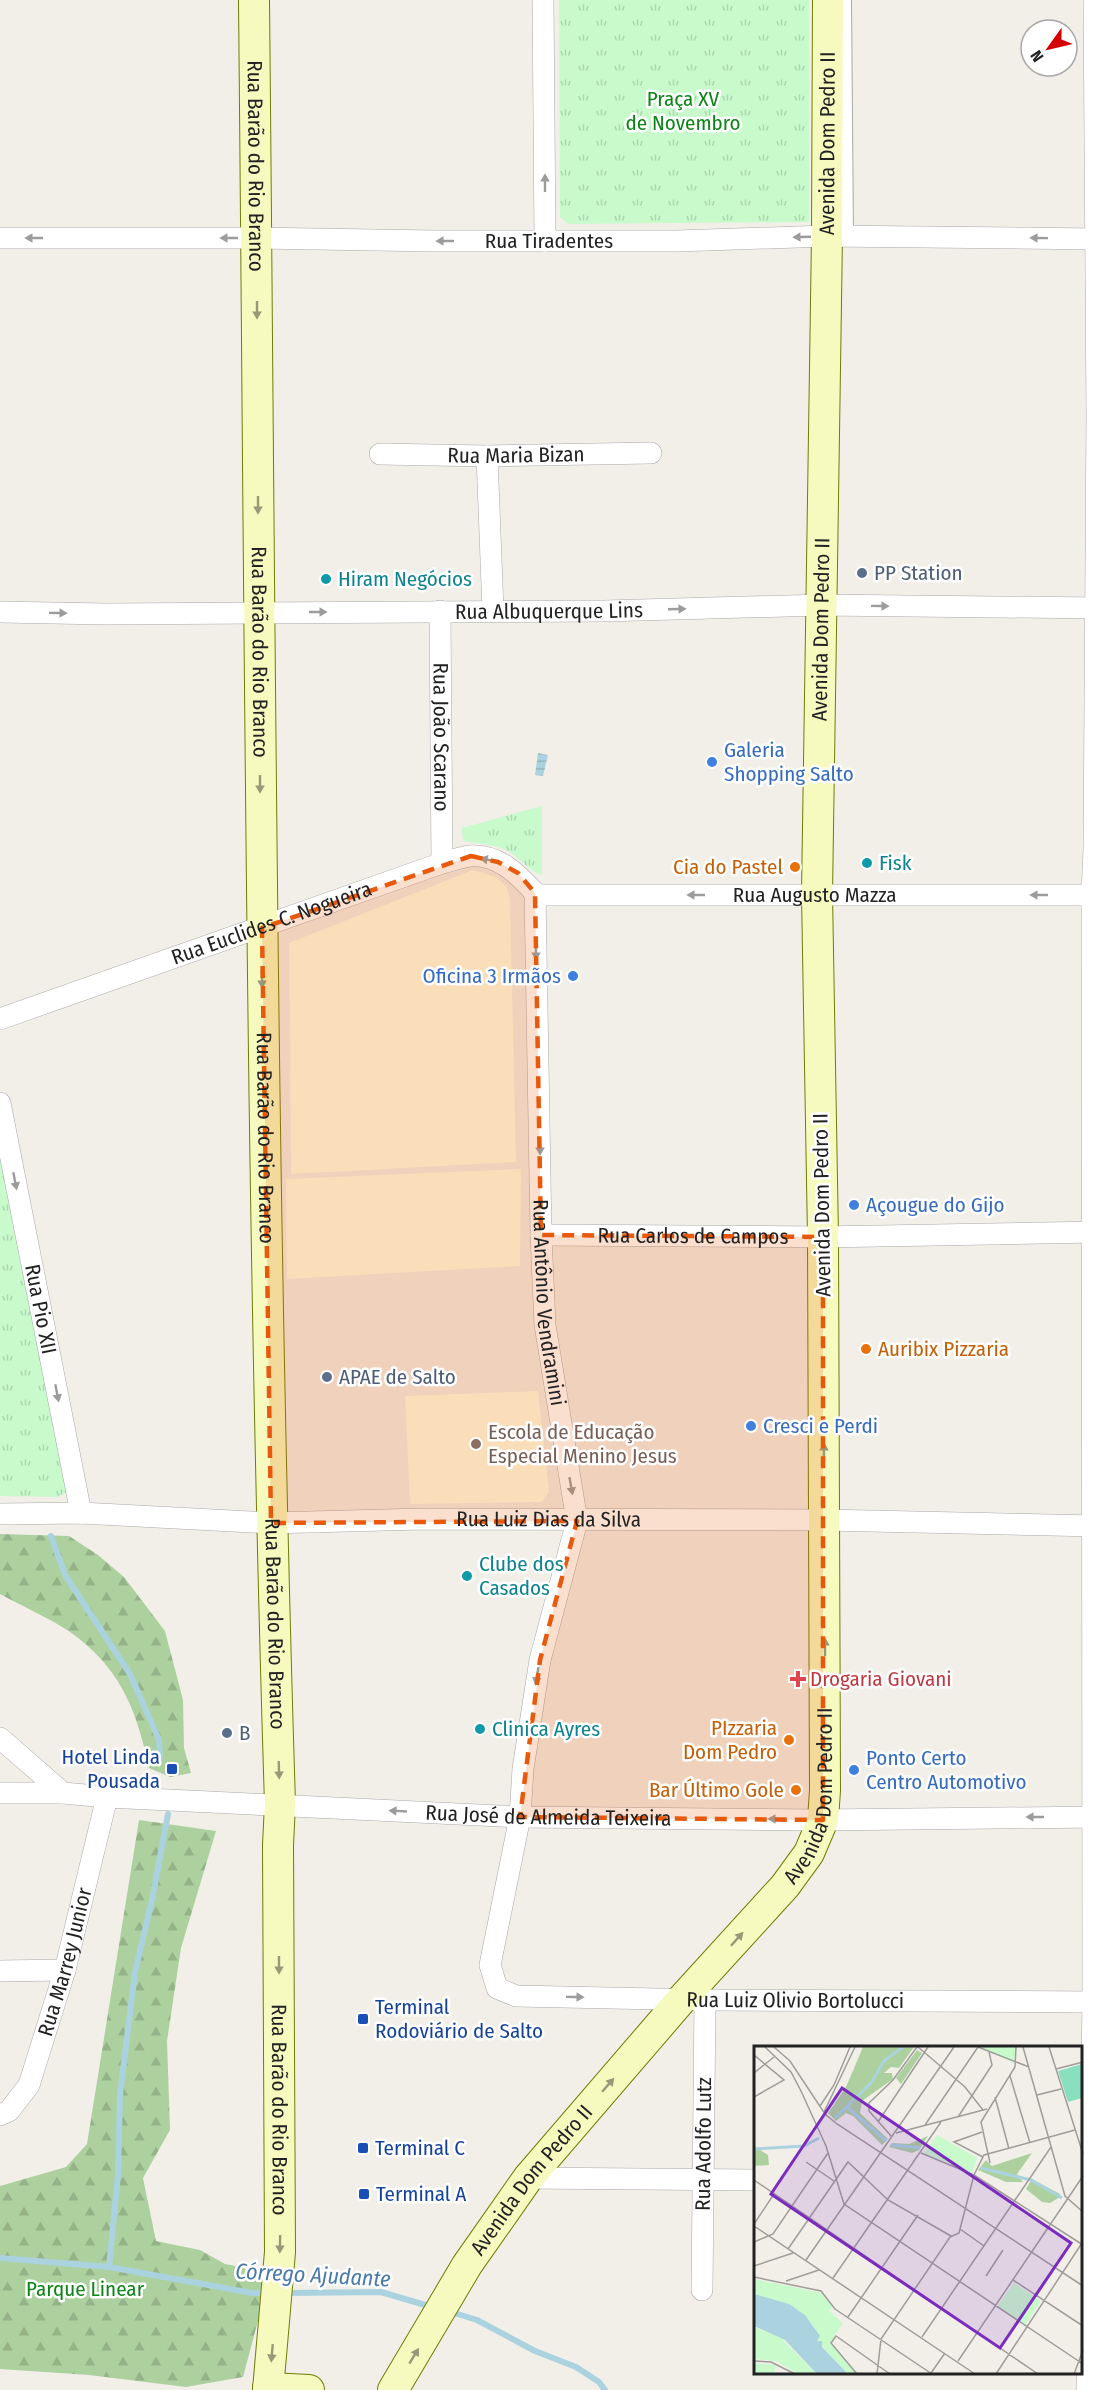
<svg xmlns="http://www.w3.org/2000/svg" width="1097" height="2390" font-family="'Fira Sans Condensed',sans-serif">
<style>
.education{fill:#ffffe5}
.forest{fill:url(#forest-firs)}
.park{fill:url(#park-tufts)}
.water{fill:url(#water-rules)}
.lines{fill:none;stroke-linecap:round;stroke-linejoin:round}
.stream{stroke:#aad3df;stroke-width:6}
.pedestrian-casing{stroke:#a9a9a9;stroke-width:18}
.minor-casing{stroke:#a9a9a9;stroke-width:22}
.secondary-casing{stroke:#707d05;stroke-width:32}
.pedestrian{stroke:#fff;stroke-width:16}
.minor{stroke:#fff;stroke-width:21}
.secondary{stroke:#f7fabf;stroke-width:30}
.oneway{fill:#9c9c9c}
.oneway2{fill:#979978}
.marked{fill:#e8590c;fill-opacity:0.2;stroke:#e8590c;stroke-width:4.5;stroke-dasharray:12 8;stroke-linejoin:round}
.service-dot{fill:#5c6f8a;stroke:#fff;stroke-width:2}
.culture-dot{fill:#0f9aa8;stroke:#fff;stroke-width:2}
.shop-dot{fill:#3f7fe0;stroke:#fff;stroke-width:2}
.food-dot{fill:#e8710a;stroke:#fff;stroke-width:2}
.education-dot{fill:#8d6e63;stroke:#fff;stroke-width:2}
.health-dot{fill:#e0444e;stroke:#fff;stroke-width:2}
.transit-dot{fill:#1a4fb4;stroke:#fff;stroke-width:2}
.labels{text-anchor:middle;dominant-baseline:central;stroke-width:5;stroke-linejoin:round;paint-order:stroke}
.park-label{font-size:21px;fill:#0c8416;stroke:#fff}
.street-label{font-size:21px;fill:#222;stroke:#fff}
.service-label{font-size:21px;fill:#4e5e75;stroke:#fff;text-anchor:start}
.culture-label{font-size:21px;fill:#0d838f;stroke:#fff;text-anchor:start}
.shop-label{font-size:21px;fill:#366cbe;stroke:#fff;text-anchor:start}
.food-label{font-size:21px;fill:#c56008;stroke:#fff;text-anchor:end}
.education-label{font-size:21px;fill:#785e54;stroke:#fff;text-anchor:start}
.health-label{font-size:21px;fill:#be3a42;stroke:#fff;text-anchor:start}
.transit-label{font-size:21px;fill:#164399;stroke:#fff;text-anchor:start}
.water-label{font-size:22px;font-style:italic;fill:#4a7aab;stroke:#fff}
.inset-river{fill:none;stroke:#aad3df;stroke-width:3}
.inset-road{fill:none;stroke:#9f9d99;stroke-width:1.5}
.view{fill:#7b2cbf;fill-opacity:0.15;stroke:#7b2cbf;stroke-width:3}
.inset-edge{fill:none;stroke:#222;stroke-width:3}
</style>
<defs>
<pattern id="forest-firs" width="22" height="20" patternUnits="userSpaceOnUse" patternTransform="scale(1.5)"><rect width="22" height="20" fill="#add19e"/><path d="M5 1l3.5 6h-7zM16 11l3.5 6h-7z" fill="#95b388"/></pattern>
<pattern id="park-tufts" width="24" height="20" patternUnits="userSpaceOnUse" patternTransform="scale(1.5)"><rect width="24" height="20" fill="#c8facc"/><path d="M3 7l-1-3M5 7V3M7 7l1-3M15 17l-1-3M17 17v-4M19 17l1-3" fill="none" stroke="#acd6af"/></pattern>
<pattern id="water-rules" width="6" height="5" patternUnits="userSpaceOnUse" patternTransform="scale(1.5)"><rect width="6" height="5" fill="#aad3df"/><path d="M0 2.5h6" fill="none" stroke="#92b5bf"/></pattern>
</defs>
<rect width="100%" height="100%" fill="#f2efe9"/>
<g class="education">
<polygon points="473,870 496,877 507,887 510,900 516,1162 291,1174 289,943"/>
<polygon points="521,1169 520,1266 287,1279 286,1179"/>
<polygon points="538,1391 549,1491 542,1502 410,1504 405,1396"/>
</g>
<g class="forest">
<path d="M 0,1534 L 69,1536 L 98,1555 L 124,1577 L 165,1631 L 183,1700 L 184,1748 L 191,1773 L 170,1777 L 149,1768 C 137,1713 123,1673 77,1637 C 58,1622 22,1606 0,1594 Z"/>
<polygon points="139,1820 216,1831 181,1948 167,2041 170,2130 143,2178 156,2241 200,2250 225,2264 265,2272 259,2317 243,2377 186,2387 89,2375 0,2369 0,2186 66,2167 87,2144"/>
</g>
<g class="park">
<polygon points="559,0 809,0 809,222 568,224 560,217"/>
<path d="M 542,806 L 542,875 C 527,871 520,857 506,850 C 494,844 477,844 463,841 L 462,828 Z"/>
<polygon points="0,1156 68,1491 58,1497 0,1496"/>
</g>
<polygon class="water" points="538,753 548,755 543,776 535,775"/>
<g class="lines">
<g class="stream">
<polyline points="51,1536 65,1575 130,1674 159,1740 160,1759"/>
<polyline points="0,2258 109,2267 252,2293 270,2293"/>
<polyline points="109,2267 118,2175 120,2095 135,1972 152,1900 168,1814"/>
<polyline points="286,2293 381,2292 432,2307"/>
<polyline points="448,2311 477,2320 535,2351 576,2367 599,2382 605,2390"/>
</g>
<g class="pedestrian-casing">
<polyline id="pedestrian" points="843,0 845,236"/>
</g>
<g class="minor-casing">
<g id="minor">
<polyline points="543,0 545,241"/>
<path id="s1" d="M 0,238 L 257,238 L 434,241 L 677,241 L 827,236 L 1097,239"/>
<path id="s2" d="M 380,454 L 487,456 L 651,453"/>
<polyline points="487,456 493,611"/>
<path id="s3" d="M 440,611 L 442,863"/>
<path id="s4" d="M 0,612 L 105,614 L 604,611 L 822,605 L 1097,608"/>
<path id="s5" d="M 535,893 L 541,1235 L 545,1325 L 577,1521 L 540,1660 L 523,1769 L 520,1817 L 490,1965 L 497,1988 L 516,1996 L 705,2000 L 1097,2002"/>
<path id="s6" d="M 535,893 L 541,895 L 1097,895"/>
<path id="s7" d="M 0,1019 L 442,863 C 451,861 461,857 470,856 C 498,854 518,874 535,893"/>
<path id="s8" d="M 0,1103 L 81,1513"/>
<path id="s9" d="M 541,1235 L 823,1237 L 1097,1232"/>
<path id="s10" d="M 0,1514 L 81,1513 L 271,1523 L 422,1519 L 824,1520 L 1097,1526"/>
<polyline points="0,1738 63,1793"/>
<path id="s11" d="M 0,1793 L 63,1793 L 107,1797 L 520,1817 L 823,1820 L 1097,1817"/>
<polyline points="0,1971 65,1970"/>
<path id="s12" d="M 0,2115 L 9,2111 L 29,2085 L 65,1970 L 107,1797"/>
<polyline points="528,2178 755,2180"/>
<path id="s13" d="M 702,2290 L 705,2000"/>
<polyline points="1087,2390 1093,2002 1092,895 1094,849 1097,415 1094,0"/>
</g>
</g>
<g class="secondary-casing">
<g id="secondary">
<path id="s14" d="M 254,0 C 260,602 261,1203 280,1804 L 278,1845 L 280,2252 L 268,2390"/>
<polyline points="268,2388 309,2390"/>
<path id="s15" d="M 393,2390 L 467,2265 L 528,2178 L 682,1999 L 785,1886 L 809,1853 L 823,1820 L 825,1790 L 823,1237 L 817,894 L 827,236 L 828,0"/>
</g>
</g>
<use href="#pedestrian" class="pedestrian"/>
<use href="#minor" class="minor"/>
<use href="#secondary" class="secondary"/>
</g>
<defs><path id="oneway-solid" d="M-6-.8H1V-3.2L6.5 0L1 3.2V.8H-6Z" transform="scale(1.5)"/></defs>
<g class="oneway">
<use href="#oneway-solid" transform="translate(545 183) rotate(-90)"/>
<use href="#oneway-solid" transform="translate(802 237) rotate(178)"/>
<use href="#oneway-solid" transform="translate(34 238) rotate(180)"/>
<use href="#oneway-solid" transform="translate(229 238) rotate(180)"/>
<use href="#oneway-solid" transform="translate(1039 238) rotate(-179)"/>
<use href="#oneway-solid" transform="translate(445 241) rotate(180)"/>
<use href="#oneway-solid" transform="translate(880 606) rotate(1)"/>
<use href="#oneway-solid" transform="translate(677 609) rotate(-2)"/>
<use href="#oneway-solid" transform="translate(318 612)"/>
<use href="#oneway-solid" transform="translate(58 613) rotate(1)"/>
<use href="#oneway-solid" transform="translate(489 860) rotate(-168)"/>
<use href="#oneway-solid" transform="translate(696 895) rotate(180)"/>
<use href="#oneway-solid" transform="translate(1039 895) rotate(-180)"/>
<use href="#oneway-solid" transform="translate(536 951) rotate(89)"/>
<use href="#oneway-solid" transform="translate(540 1146) rotate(89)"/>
<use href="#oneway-solid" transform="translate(15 1181) rotate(79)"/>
<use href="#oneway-solid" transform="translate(57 1393) rotate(79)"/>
<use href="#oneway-solid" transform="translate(571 1486) rotate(80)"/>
<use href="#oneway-solid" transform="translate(537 1676) rotate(99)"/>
<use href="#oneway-solid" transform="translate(398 1811) rotate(-177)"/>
<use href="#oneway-solid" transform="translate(1035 1817) rotate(180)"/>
<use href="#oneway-solid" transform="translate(777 1819) rotate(-180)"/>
<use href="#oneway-solid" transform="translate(575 1997) rotate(1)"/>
</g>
<g class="oneway2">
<use href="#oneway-solid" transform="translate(257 310) rotate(90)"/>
<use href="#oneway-solid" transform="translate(258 505) rotate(90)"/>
<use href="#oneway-solid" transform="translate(260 784) rotate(90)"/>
<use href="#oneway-solid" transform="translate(262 979) rotate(89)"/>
<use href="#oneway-solid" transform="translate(824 1452) rotate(-90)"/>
<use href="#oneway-solid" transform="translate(825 1647) rotate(-90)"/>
<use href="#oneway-solid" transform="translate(279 1770) rotate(88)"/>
<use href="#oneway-solid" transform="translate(737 1939) rotate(-48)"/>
<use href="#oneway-solid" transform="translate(279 1965) rotate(90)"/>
<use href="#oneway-solid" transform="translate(608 2085) rotate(-49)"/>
<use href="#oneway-solid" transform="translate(280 2244) rotate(91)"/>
<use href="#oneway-solid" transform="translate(272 2353) rotate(95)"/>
<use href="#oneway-solid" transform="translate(414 2356) rotate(-59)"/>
</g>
<path class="marked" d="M 471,856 L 498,862 L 518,873 L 535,893 L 541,1235 L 823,1237 L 823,1820 L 520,1817 L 540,1660 L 577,1521 L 271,1523 L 262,928 Z"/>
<g class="service-dot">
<circle cx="862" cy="573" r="6"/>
<circle cx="327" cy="1377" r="6"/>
<circle cx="227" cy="1733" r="6"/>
</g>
<g class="culture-dot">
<circle cx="326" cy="579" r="6"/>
<circle cx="867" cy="863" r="6"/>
<circle cx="467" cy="1576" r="6"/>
<circle cx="480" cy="1729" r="6"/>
</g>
<g class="shop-dot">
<circle cx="712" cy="762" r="6"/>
<circle cx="573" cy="976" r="6"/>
<circle cx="854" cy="1205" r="6"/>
<circle cx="751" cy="1426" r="6"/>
<circle cx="854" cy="1770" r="6"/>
</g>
<g class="food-dot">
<circle cx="795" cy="867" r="6"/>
<circle cx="866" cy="1349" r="6"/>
<circle cx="789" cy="1740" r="6"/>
<circle cx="796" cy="1790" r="6"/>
</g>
<circle class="education-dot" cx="476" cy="1444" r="6"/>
<path class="health-dot" d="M795 1670h6v6h6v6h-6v6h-6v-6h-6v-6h6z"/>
<g class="transit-dot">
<rect x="166" y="1763" width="12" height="12" rx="3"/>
<rect x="357" y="2013" width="12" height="12" rx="3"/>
<rect x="357" y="2142" width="12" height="12" rx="3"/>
<rect x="358" y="2188" width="12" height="12" rx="3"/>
</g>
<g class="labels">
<g class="park-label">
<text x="683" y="99">Praça XV<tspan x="683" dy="24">de Novembro</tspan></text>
<text x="85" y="2289">Parque Linear</text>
</g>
<g class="street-label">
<text stroke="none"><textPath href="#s15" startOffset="2394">Avenida Dom Pedro II</textPath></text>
<text stroke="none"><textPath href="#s14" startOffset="166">Rua Barão do Rio Branco</textPath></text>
<text stroke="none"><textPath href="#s1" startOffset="549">Rua Tiradentes</textPath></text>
<text stroke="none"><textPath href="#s2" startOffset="136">Rua Maria Bizan</textPath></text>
<text stroke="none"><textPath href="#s4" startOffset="549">Rua Albuquerque Lins</textPath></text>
<text stroke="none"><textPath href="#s15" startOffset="1908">Avenida Dom Pedro II</textPath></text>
<text stroke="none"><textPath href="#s14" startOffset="652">Rua Barão do Rio Branco</textPath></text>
<text stroke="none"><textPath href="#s3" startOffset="126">Rua João Scarano</textPath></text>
<text stroke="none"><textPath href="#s6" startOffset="280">Rua Augusto Mazza</textPath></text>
<text stroke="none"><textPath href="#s7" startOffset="288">Rua Euclides C. Nogueira</textPath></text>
<text stroke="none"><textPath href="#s14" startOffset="1138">Rua Barão do Rio Branco</textPath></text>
<text transform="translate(822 1205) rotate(-91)">Avenida Dom Pedro II</text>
<text stroke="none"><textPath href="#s9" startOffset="152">Rua Carlos de Campos</textPath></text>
<text stroke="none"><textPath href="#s5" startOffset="410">Rua Antônio Vendramini</textPath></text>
<text stroke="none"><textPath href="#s8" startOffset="210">Rua Pio XII</textPath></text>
<text stroke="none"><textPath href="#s10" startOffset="549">Rua Luiz Dias da Silva</textPath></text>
<text stroke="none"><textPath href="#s14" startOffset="1624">Rua Barão do Rio Branco</textPath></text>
<text stroke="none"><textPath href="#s15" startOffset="738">Avenida Dom Pedro II</textPath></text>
<text stroke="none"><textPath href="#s11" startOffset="549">Rua José de Almeida Teixeira</textPath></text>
<text stroke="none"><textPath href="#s12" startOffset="171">Rua Marrey Junior</textPath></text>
<text stroke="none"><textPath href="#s5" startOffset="1408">Rua Luiz Olivio Bortolucci</textPath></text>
<text stroke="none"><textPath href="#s14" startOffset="2110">Rua Barão do Rio Branco</textPath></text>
<text stroke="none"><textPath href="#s13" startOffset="146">Rua Adolfo Lutz</textPath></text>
<text stroke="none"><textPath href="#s15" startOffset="252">Avenida Dom Pedro II</textPath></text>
</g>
<g class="service-label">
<text x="874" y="573">PP Station</text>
<text x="339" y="1377">APAE de Salto</text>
<text x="239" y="1733">B</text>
</g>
<g class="culture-label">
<text x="338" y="579">Hiram Negócios</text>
<text x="879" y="863">Fisk</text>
<text x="479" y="1564">Clube dos<tspan x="479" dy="24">Casados</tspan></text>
<text x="492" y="1729">Clinica Ayres</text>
</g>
<g class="shop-label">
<text x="724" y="750">Galeria<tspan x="724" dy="24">Shopping Salto</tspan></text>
<text x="561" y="976" text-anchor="end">Oficina 3 Irmãos</text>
<text x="866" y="1205">Açougue do Gijo</text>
<text x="763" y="1426">Cresci e Perdi</text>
<text x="866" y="1758">Ponto Certo<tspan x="866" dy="24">Centro Automotivo</tspan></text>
</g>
<g class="food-label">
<text x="783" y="867">Cia do Pastel</text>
<text x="878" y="1349" text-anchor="start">Auribix Pizzaria</text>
<text x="777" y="1728">PIzzaria<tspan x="777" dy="24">Dom Pedro</tspan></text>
<text x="784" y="1790">Bar Último Gole</text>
</g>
<g class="education-label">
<text x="488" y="1432">Escola de Educação<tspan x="488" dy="24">Especial Menino Jesus</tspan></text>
</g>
<g class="health-label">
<text x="810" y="1679">Drogaria Giovani</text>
</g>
<g class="transit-label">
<text x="160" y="1757" text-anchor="end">Hotel Linda<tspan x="160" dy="24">Pousada</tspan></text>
<text x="375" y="2007">Terminal<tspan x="375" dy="24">Rodoviário de Salto</tspan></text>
<text x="375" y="2148">Terminal C</text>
<text x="376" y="2194">Terminal A</text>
</g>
<g class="water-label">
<text transform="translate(313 2275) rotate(3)">Córrego Ajudante</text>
</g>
</g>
<g transform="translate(754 2046)">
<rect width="328" height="328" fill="#f2efe9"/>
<path d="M 109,1 L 160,1 L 145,22 L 137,21 L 130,27 L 138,27 L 139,33 L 108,55 L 106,67 L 134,93 L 128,99 L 99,70 L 92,67 L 82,75 L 74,67 L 92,41 ZM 163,4 L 168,7 L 147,38 L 142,32 ZM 174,90 L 165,104 L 158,107 L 135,101 L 138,97 L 155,98 ZM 0,100 L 14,109 L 15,119 L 0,120 ZM 278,107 L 263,128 L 269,136 L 252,136 L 224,124 L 232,114 L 238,120 ZM 278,133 L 306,148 L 306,151 L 296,157 L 288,156 L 272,143 Z" fill="#add19e"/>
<path d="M 225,1 L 262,1 L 260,17 L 239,7 ZM 183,89 L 223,112 L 218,127 L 170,107 ZM 0,233 L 68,247 L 79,262 L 75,265 L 89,277 L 76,297 L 103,328 L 94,328 L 63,295 L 60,281 L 45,264 L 0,248 ZM 260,237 L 287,255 L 271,279 L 244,260 ZM 0,281 L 27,292 L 63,328 L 44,328 L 22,315 L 0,313 ZM 0,317 L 22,319 L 20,328 L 0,326 Z" fill="#c8facc"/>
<path d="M 328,18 L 328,52 L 314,56 L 304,25 Z" fill="#88e0be"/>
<path d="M 0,248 L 35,258 L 51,269 L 66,290 L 63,295 L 68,295 L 68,301 L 94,328 L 63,328 L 31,294 L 0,280 Z" fill="#aad3df"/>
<path class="inset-river" d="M 93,61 L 132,95M 81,72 L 117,37 L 130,15 L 149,1M 138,99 L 166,102M 0,103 L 50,100 L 65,92M 227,122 L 277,134 L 308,152"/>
<path class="inset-road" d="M 11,1 L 37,26 L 47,45 L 72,100 L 90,158 L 329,318M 20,1 L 36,15 L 71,68 L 83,78 L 329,240M 164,1 L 211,41 L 229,64M 224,1 L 275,21M 269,1 L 311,150 L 329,166M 295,1 L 329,108M 0,9 L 30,34 L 0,51M 302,23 L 329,16M 0,27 L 20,11M 256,30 L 276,97M 283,49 L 307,43M 241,51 L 255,103M 66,60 L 80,39 L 96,1M 70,66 L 101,1M 204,71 L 238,19 L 235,6M 124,76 L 174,1M 171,79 L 224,1M 228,86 L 200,96 L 229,111M 142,87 L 233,63M 138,91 L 115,65 L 115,57 L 139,34 L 163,1M 167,107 L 220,129 L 329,199M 52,116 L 80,135M 236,117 L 227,76 L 261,21 L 262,1M 0,134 L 284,328M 0,178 L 20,148M 0,180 L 221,328M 206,183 L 230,200M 0,196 L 19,188 L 74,107M 34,203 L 94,116 L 134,154 L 197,190M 52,214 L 200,1M 0,220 L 39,207M 232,230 L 249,204M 0,231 L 67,245 L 81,263 L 178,328M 79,232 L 187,76M 259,234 L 329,280M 32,235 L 65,224M 94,271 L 164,169M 168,291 L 297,101M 0,315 L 17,316 L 41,328M 204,315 L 329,130M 177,327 L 191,307M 103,328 L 77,297 L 82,290 L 136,328M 123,328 L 127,293 L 196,191 L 205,187 L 220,129 L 230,109 L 321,84M 242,328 L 328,197M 320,328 L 329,304"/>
<path class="view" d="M 88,42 L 317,197 L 246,302 L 17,148 Z"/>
<rect width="328" height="328" class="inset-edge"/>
</g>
<g transform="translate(1049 48) rotate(236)"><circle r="28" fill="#ffffff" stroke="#a7a7a7" stroke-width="1.5"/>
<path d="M0-4.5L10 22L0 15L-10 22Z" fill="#d40000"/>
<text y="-9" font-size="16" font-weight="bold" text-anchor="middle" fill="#222222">N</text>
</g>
</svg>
